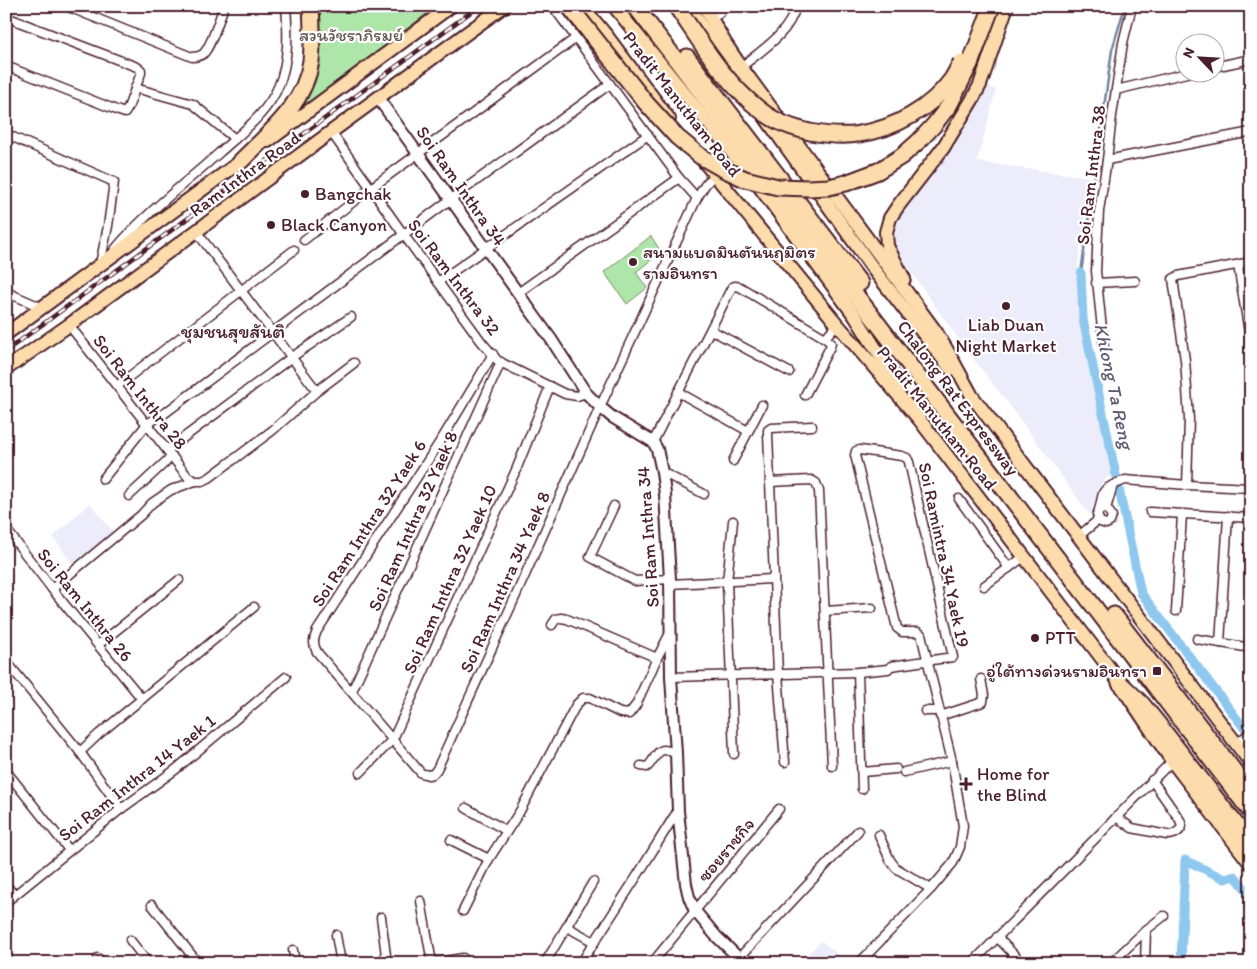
<svg xmlns="http://www.w3.org/2000/svg" width="1257" height="969" font-family="Itim,'Playpen Sans Thai',sans-serif">
<style>
.built{fill:#ececfb}
.green{fill:#aee6aa;stroke:#7c826a}
.lines{fill:none;stroke-linecap:round;stroke-linejoin:round}
.stream{stroke:#7384a0;stroke-width:2.5}
.canal{stroke:#8fc8ee;stroke-width:9}
.minor-casing{stroke:#4a1f2b;stroke-width:11}
.tertiary-casing{stroke:#4a1f2b;stroke-width:14}
.primary-casing{stroke:#4a1f2b;stroke-width:16}
.motorway-casing{stroke:#4a1f2b;stroke-width:19}
.minor{stroke:#fff;stroke-width:8}
.tertiary{stroke:#fff;stroke-width:10}
.primary{stroke:#fcdcac;stroke-width:12}
.motorway{stroke:#fcdcac;stroke-width:15}
.rail-casing{stroke:#4a1f2b;stroke-width:4.5}
.rail{stroke:#fff;stroke-width:2.5;stroke-dasharray:8;stroke-linecap:butt}
.motorway-bridge-casing{stroke:#4a1f2b;stroke-width:19;stroke-linecap:butt}
.motorway-bridge{stroke:#fcdcac;stroke-width:15}
.poi-dot{fill:#4a1f2b;stroke:#fff;stroke-width:2}
.labels{text-anchor:middle;dominant-baseline:central;stroke-width:4.5;stroke-linejoin:round;paint-order:stroke}
.park-label{font-size:18px;fill:#685b51;stroke:#fff}
.street-label{font-size:18px;fill:#4a1f2b;stroke:#fff}
.poi-label{font-size:18px;fill:#4a1f2b;stroke:#fff;text-anchor:start}
.neighbourhood-label{font-size:19px;fill:#4a1f2b;stroke:#fff}
.water-label{font-size:19px;font-style:italic;fill:#625a6f;stroke:#fff}
</style>
<rect width="100%" height="100%" fill="#fff"/>
<filter id="ink" filterUnits="userSpaceOnUse"><feTurbulence type="fractalNoise" baseFrequency=".02" numOctaves="2"/><feDisplacementMap in="SourceGraphic" scale="10" xChannelSelector="R" yChannelSelector="G"/><feConvolveMatrix kernelMatrix="1 2 1 2 8 2 1 2 1" color-interpolation-filters="sRGB"/></filter>
<g filter="url(#ink)">
<g class="built">
<polygon points="988,86 996,90 977,162 1089,177 1086,208 1078,263 1077,294 1079,317 1090,364 1111,476 1108,477 1101,484 1090,515 1008,403 968,352 893,247 890,234 894,222 945,155 961,131"/>
<polygon points="90,503 114,533 74,566 53,537"/>
<polygon points="821,941 849,963 798,963"/>
</g>
<g class="green">
<path d="M 320,6 L 436,6 L 292,120 C 299,106 311,88 315,73 C 322,52 322,28 320,6 Z"/>
<polygon points="651,236 661,252 636,272 647,288 627,304 604,272"/>
</g>
<g class="lines">
<polyline class="stream" points="1081,273 1112,50 1125,6"/>
<g class="canal">
<polyline points="1081,273 1083,319 1141,593 1251,737"/>
<polyline points="1181,963 1185,860 1225,879 1235,876 1251,896"/>
</g>
<g class="minor-casing">
<g id="minor">
<path d="M 66,6 L 192,57 C 196,57 200,56 203,54 C 211,47 220,17 224,6"/>
<polyline points="554,8 679,178 697,198"/>
<polyline points="6,17 137,67 141,70 141,73 128,108 125,113 119,111 6,66"/>
<polyline points="710,19 717,15 726,6"/>
<path d="M 741,67 C 762,50 789,34 796,6"/>
<polyline points="1214,67 1251,59"/>
<polyline points="135,88 193,104 235,139"/>
<polyline points="1116,90 1191,72"/>
<polyline points="331,132 404,235 481,341 498,361 565,394 577,396 586,393"/>
<polyline points="6,134 114,182 108,226 100,264"/>
<polyline points="1107,160 1251,132"/>
<polyline points="196,231 317,391"/>
<polyline points="304,240 371,188 576,38"/>
<path d="M 116,248 C 146,213 184,184 219,153 C 241,133 268,113 279,85 C 289,60 288,33 286,6"/>
<polyline points="1238,265 1251,345"/>
<polyline points="438,282 648,135"/>
<polyline points="1096,283 1135,281"/>
<polyline points="6,292 43,308"/>
<polyline points="518,293 679,178"/>
<polyline points="69,325 188,477 195,481"/>
<polyline points="711,330 789,372"/>
<polyline points="1104,348 1096,271 1099,211 1107,160 1112,116 1123,43 1132,6"/>
<path d="M 493,354 L 443,437 L 317,631 C 313,640 313,644 317,652 L 421,773 L 428,775 L 433,774 L 437,769 L 517,593 L 600,407 L 697,198 L 705,185 L 714,175"/>
<polyline points="117,386 294,250"/>
<polyline points="678,392 748,431"/>
<polyline points="805,395 830,347 831,343 825,338"/>
<polyline points="653,442 732,287 735,286 740,287 825,338 837,324"/>
<polyline points="167,450 292,357 351,317"/>
<polyline points="733,461 762,405"/>
<polyline points="662,472 704,494"/>
<polyline points="103,479 147,424 165,413 451,199 610,84"/>
<polyline points="770,482 811,480 816,483 819,491 832,766"/>
<polyline points="1187,485 1189,419 1185,360 1173,279 1178,276 1251,262"/>
<polyline points="129,496 172,456"/>
<polyline points="959,499 1009,568"/>
<polyline points="614,506 590,557 635,581 670,579"/>
<polygon points="1104,508 1108,510 1112,516 1110,522 1106,524 1100,522 1097,515 1099,510"/>
<polyline points="1106,509 1113,485"/>
<polyline points="1099,510 1103,493 1106,489 1113,485 1125,480 1187,485 1251,488"/>
<polyline points="1150,512 1251,518"/>
<polyline points="733,521 727,582 734,754"/>
<polyline points="6,529 52,589 142,699"/>
<polyline points="1079,536 1098,520"/>
<polyline points="669,584 773,579"/>
<polyline points="984,586 1025,556"/>
<polyline points="52,589 141,515 152,503 171,490 195,481 202,481 209,478 273,430 317,391 354,363"/>
<polyline points="825,611 872,608"/>
<polyline points="1176,611 1182,515"/>
<polyline points="552,625 556,619 561,618 567,619 657,658"/>
<polyline points="1197,639 1251,648"/>
<polyline points="1220,643 1228,516"/>
<polyline points="98,645 179,580"/>
<polyline points="6,661 80,752 121,809"/>
<polyline points="858,672 862,789"/>
<polyline points="671,677 858,672 888,669"/>
<polyline points="352,691 501,362"/>
<polyline points="925,711 939,711"/>
<polyline points="940,716 983,702 984,695 981,679"/>
<polyline points="1236,744 1251,732"/>
<polyline points="80,752 99,734 254,607"/>
<polyline points="785,762 778,674 768,434 768,430 771,428 812,426"/>
<path d="M 641,766 L 647,767 C 653,763 656,750 664,750 C 668,750 673,752 676,753"/>
<polyline points="6,771 69,850"/>
<polyline points="862,772 896,769"/>
<polyline points="904,772 952,761"/>
<polyline points="360,773 393,739 516,470 550,386"/>
<polyline points="466,808 507,831"/>
<path d="M 1116,817 L 1132,828 L 1167,835 C 1174,835 1179,833 1182,826 L 1180,820 L 1152,780"/>
<polyline points="879,835 890,860 896,868 931,889"/>
<polyline points="451,840 489,859"/>
<polyline points="6,885 14,895"/>
<polyline points="421,901 432,963"/>
<polyline points="6,902 121,809 175,770 286,677"/>
<polyline points="152,905 198,963"/>
<polyline points="463,911 489,859 520,811 576,705 583,698 590,698 620,713 629,714 636,705 657,658 670,633"/>
<polyline points="381,917 387,963"/>
<polyline points="567,927 594,942"/>
<polyline points="336,935 341,963"/>
<polyline points="997,937 1022,963"/>
<polyline points="130,940 148,963"/>
<polyline points="293,950 295,963"/>
<polyline points="98,958 101,963"/>
<polyline points="739,958 858,831"/>
<polyline points="433,963 463,958"/>
<polyline points="545,963 593,882"/>
<polyline points="581,963 639,873 673,818 678,811"/>
<polyline points="652,963 779,809"/>
<polyline points="859,963 931,889 953,863 960,847 963,826 952,761 921,634 918,632 902,632 897,628 855,455 856,451 860,450 902,456 907,458 909,462 953,657 891,666"/>
<polyline points="972,963 1172,761"/>
<polyline points="1111,963 1146,930 1164,916"/>
<polyline points="1145,963 1146,930"/>
</g>
</g>
<g class="tertiary-casing">
<polyline id="tertiary" points="378,98 551,339 586,393 600,407 612,417 648,439 653,442 657,449 662,472 665,494 670,579 671,677 676,753 678,811 686,884 689,897 695,911 716,936 744,963"/>
</g>
<g class="primary-casing">
<g id="primary">
<polyline points="582,6 606,35 669,119"/>
<polyline points="614,6 759,186 855,316 900,387"/>
<polyline points="689,6 710,39 747,91"/>
<polyline points="704,6 725,43 741,67 936,332 948,352 972,396 1251,763"/>
<polyline points="763,114 874,270 951,369"/>
<polyline points="268,141 451,6"/>
<polyline points="701,158 837,324 919,419 1110,669 1172,761 1251,864"/>
<polyline points="904,279 887,246 886,232 890,218 898,206 943,148 972,100 980,85 1007,6"/>
<polyline points="6,334 248,156"/>
<polyline points="6,369 69,325 331,132 504,6"/>
</g>
</g>
<g class="motorway-casing">
<g id="motorway">
<polyline points="635,6 1251,812"/>
<polyline points="687,57 860,283"/>
<path d="M 241,161 C 270,132 305,104 311,61 C 313,43 312,24 311,6"/>
<polyline points="1114,615 1251,793"/>
<polyline points="1120,683 1142,704 1159,725 1251,844"/>
</g>
</g>
<use href="#minor" class="minor"/>
<use href="#tertiary" class="tertiary"/>
<use href="#primary" class="primary"/>
<use href="#motorway" class="motorway"/>
<g class="rail-casing">
<polyline id="rail" points="6,351 479,6"/>
</g>
<use href="#rail" class="rail"/>
<g class="motorway-bridge-casing">
<g id="motorway-bridge">
<polyline points="569,6 646,103 677,137 700,156 721,168 745,179 778,187 809,188 829,187 846,183 878,171 902,156 919,141 934,125 950,104 970,64 992,6"/>
<path d="M 676,6 C 701,42 724,82 759,109 C 773,121 792,128 810,132 C 827,135 843,137 859,134 C 895,129 931,108 952,79 C 955,74 958,68 961,63"/>
</g>
</g>
<use href="#motorway-bridge" class="motorway-bridge"/>
</g>
</g>
<g class="poi-dot">
<circle cx="305" cy="194" r="5"/>
<circle cx="271" cy="225" r="5"/>
<circle cx="633" cy="262" r="5"/>
<circle cx="1006" cy="306" r="5"/>
<circle cx="1035" cy="638" r="5"/>
<rect x="1152" y="666" width="10" height="10" rx="2.5"/>
<path d="M963.5 776.5h5v5h5v5h-5v5h-5v-5h-5v-5h5z"/>
</g>
<g class="labels">
<g class="park-label">
<text x="351" y="35">สวนวัชราภิรมย์</text>
</g>
<g class="street-label">
<text transform="translate(682 104) rotate(52)">Pradit Manutham Road</text>
<text transform="translate(245 174) rotate(-36)">Ram Inthra Road</text>
<text transform="translate(1091 175) rotate(-83)">Soi Ram Inthra 38</text>
<text transform="translate(461 186) rotate(55)">Soi Ram Inthra 34</text>
<text transform="translate(454 277) rotate(53)">Soi Ram Inthra 32</text>
<text transform="translate(140 392) rotate(52)">Soi Ram Inthra 28</text>
<text transform="translate(958 398) rotate(53)">Chalong Rat Expressway</text>
<text transform="translate(937 418) rotate(51)">Pradit Manutham Road</text>
<text transform="translate(413 521) rotate(-66)">Soi Ram Inthra 32 Yaek 8</text>
<text transform="translate(369 523) rotate(-57)">Soi Ram Inthra 32 Yaek 6</text>
<text transform="translate(648 537) rotate(-94)">Soi Ram Inthra 34</text>
<text transform="translate(944 555) rotate(78)">Soi Ramintra 34 Yaek 19</text>
<text transform="translate(450 579) rotate(-66)">Soi Ram Inthra 32 Yaek 10</text>
<text transform="translate(505 582) rotate(-66)">Soi Ram Inthra 34 Yaek 8</text>
<text transform="translate(85 605) rotate(51)">Soi Ram Inthra 26</text>
<text transform="translate(137 778) rotate(-38)">Soi Ram Inthra 14 Yaek 1</text>
<text transform="translate(726 850) rotate(-50)">ซอยราชกิจ</text>
</g>
<g class="poi-label">
<text x="315" y="194">Bangchak</text>
<text x="281" y="225">Black Canyon</text>
<text x="643" y="252">สนามแบดมินตันนฤมิตร<tspan x="643" dy="21">รามอินทรา</tspan></text>
<text x="1006" y="325" text-anchor="middle">Liab Duan<tspan x="1006" dy="21">Night Market</tspan></text>
<text x="1045" y="638">PTT</text>
<text x="1147" y="671" text-anchor="end">อู่ใต้ทางด่วนรามอินทรา</text>
<text x="977" y="774">Home for<tspan x="977" dy="21">the Blind</tspan></text>
</g>
<g class="neighbourhood-label">
<text x="233" y="331">ชุมชนสุขสันติ</text>
</g>
<g class="water-label">
<text transform="translate(1114 386) rotate(78)">Khlong Ta Reng</text>
</g>
</g>
<rect width="1257" height="969" fill="none" stroke="#fff" stroke-width="25"/>
<rect x="12" y="12" width="1232" height="944" fill="none" stroke="#4a1f2b" stroke-width="2" filter="url(#ink)"/>
<g transform="translate(1200 58) rotate(295)"><circle r="24" fill="#ffffff" stroke="#b7a5aa"/>
<path d="M0-4L9 19L0 12L-9 19Z" fill="#4a1f2b"/>
<text y="-8" font-size="14" font-weight="bold" text-anchor="middle" fill="#4a1f2b">N</text>
</g>
</svg>
